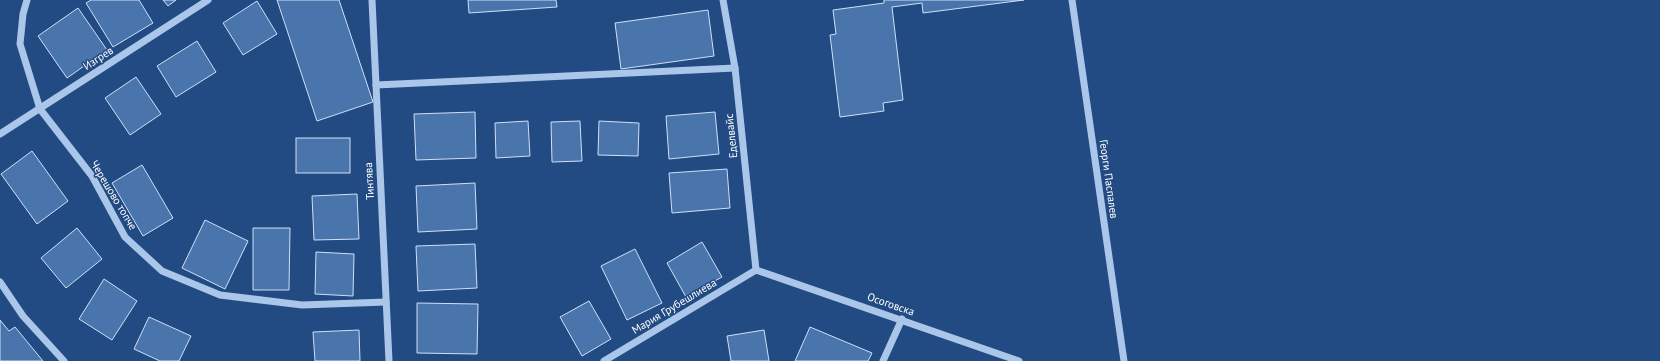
<svg xmlns="http://www.w3.org/2000/svg" width="1660" height="361" font-family="'PT Sans',sans-serif">
<style>
.building{fill:#4a75ac;stroke:#cee0f7}
.lines{fill:none;stroke-linecap:round;stroke-linejoin:round}
.minor{stroke:#aac6e9;stroke-width:7}
.labels{text-anchor:middle;dominant-baseline:central;stroke-width:3;stroke-linejoin:round;paint-order:stroke}
.street-label{font-size:11px;fill:#fff;stroke:#224b84}
</style>
<rect width="100%" height="100%" fill="#224b84"/>
<g class="building">
<polygon points="91,0 139,0 153,23 113,47 86,3"/>
<polygon points="163,0 176,0 168,6"/>
<polygon points="277,0 339,0 373,102 317,121"/>
<polygon points="468,0 556,0 557,7 469,13"/>
<polygon points="884,0 1024,0 923,13 922,3 892,7 903,100 883,103 884,111 840,117 830,35 836,34 833,10 884,3"/>
<polygon points="257,1 277,34 243,55 223,23"/>
<polygon points="78,8 107,50 67,78 38,36"/>
<polygon points="708,10 714,56 621,69 615,23"/>
<polygon points="197,41 216,72 176,97 157,66"/>
<polygon points="136,77 161,114 130,135 105,98"/>
<polygon points="475,112 476,158 416,160 414,114"/>
<polygon points="715,112 719,154 669,159 666,116"/>
<polygon points="528,121 530,156 496,158 495,123"/>
<polygon points="580,121 582,161 552,162 551,122"/>
<polygon points="599,121 639,123 638,156 598,155"/>
<rect x="296" y="138" width="54" height="35"/>
<polygon points="32,151 68,201 37,224 1,174"/>
<polygon points="142,165 173,218 143,236 112,183"/>
<polygon points="727,169 730,208 672,213 669,173"/>
<polygon points="475,183 477,229 418,232 416,186"/>
<polygon points="357,194 359,239 314,240 312,196"/>
<polygon points="205,220 248,241 225,289 182,268"/>
<polygon points="77,228 102,259 66,288 41,258"/>
<polygon points="253,228 290,228 289,290 253,290"/>
<polygon points="702,242 722,277 686,297 667,263"/>
<polygon points="475,244 477,288 418,291 416,246"/>
<polygon points="635,249 662,303 627,320 601,266"/>
<polygon points="316,252 354,254 353,296 315,294"/>
<polygon points="104,279 137,301 112,340 79,319"/>
<polygon points="589,301 611,339 582,356 560,317"/>
<polygon points="417,303 478,304 477,354 417,353"/>
<polygon points="149,317 191,336 179,361 160,361 134,349"/>
<polygon points="0,320 9,331 15,327 43,361 0,361"/>
<polygon points="810,327 872,353 868,361 795,361"/>
<polygon points="359,330 360,361 315,361 313,332"/>
<polygon points="764,330 769,361 731,361 727,336"/>
</g>
<g class="lines">
<g class="minor">
<polyline points="27,0 23,14 20,44 40,109 92,176 125,237 162,271 220,295 302,305 386,302"/>
<polyline points="372,0 389,361"/>
<polyline points="723,0 735,68 756,270"/>
<polyline points="1072,0 1124,361"/>
<polyline points="376,85 735,68"/>
<polyline points="0,134 208,0"/>
<polyline points="756,270 1019,361"/>
<polyline points="0,282 23,316 64,361"/>
<polyline points="604,361 756,270"/>
<polyline points="883,361 902,319"/>
</g>
</g>
<g class="labels">
<g class="street-label">
<text transform="translate(98 58) rotate(-33)">Изгрев</text>
<text transform="translate(731 136) rotate(-96)">Еделвайс</text>
<text transform="translate(1109 179) rotate(82)">Георги Паспалев</text>
<text transform="translate(369 181) rotate(-93)">Тинтява</text>
<text transform="translate(114 195) rotate(59)">Черешово топче</text>
<text transform="translate(891 304) rotate(19)">Осоговска</text>
<text transform="translate(674 306) rotate(-31)">Мария Грубешлиева</text>
</g>
</g>
</svg>
